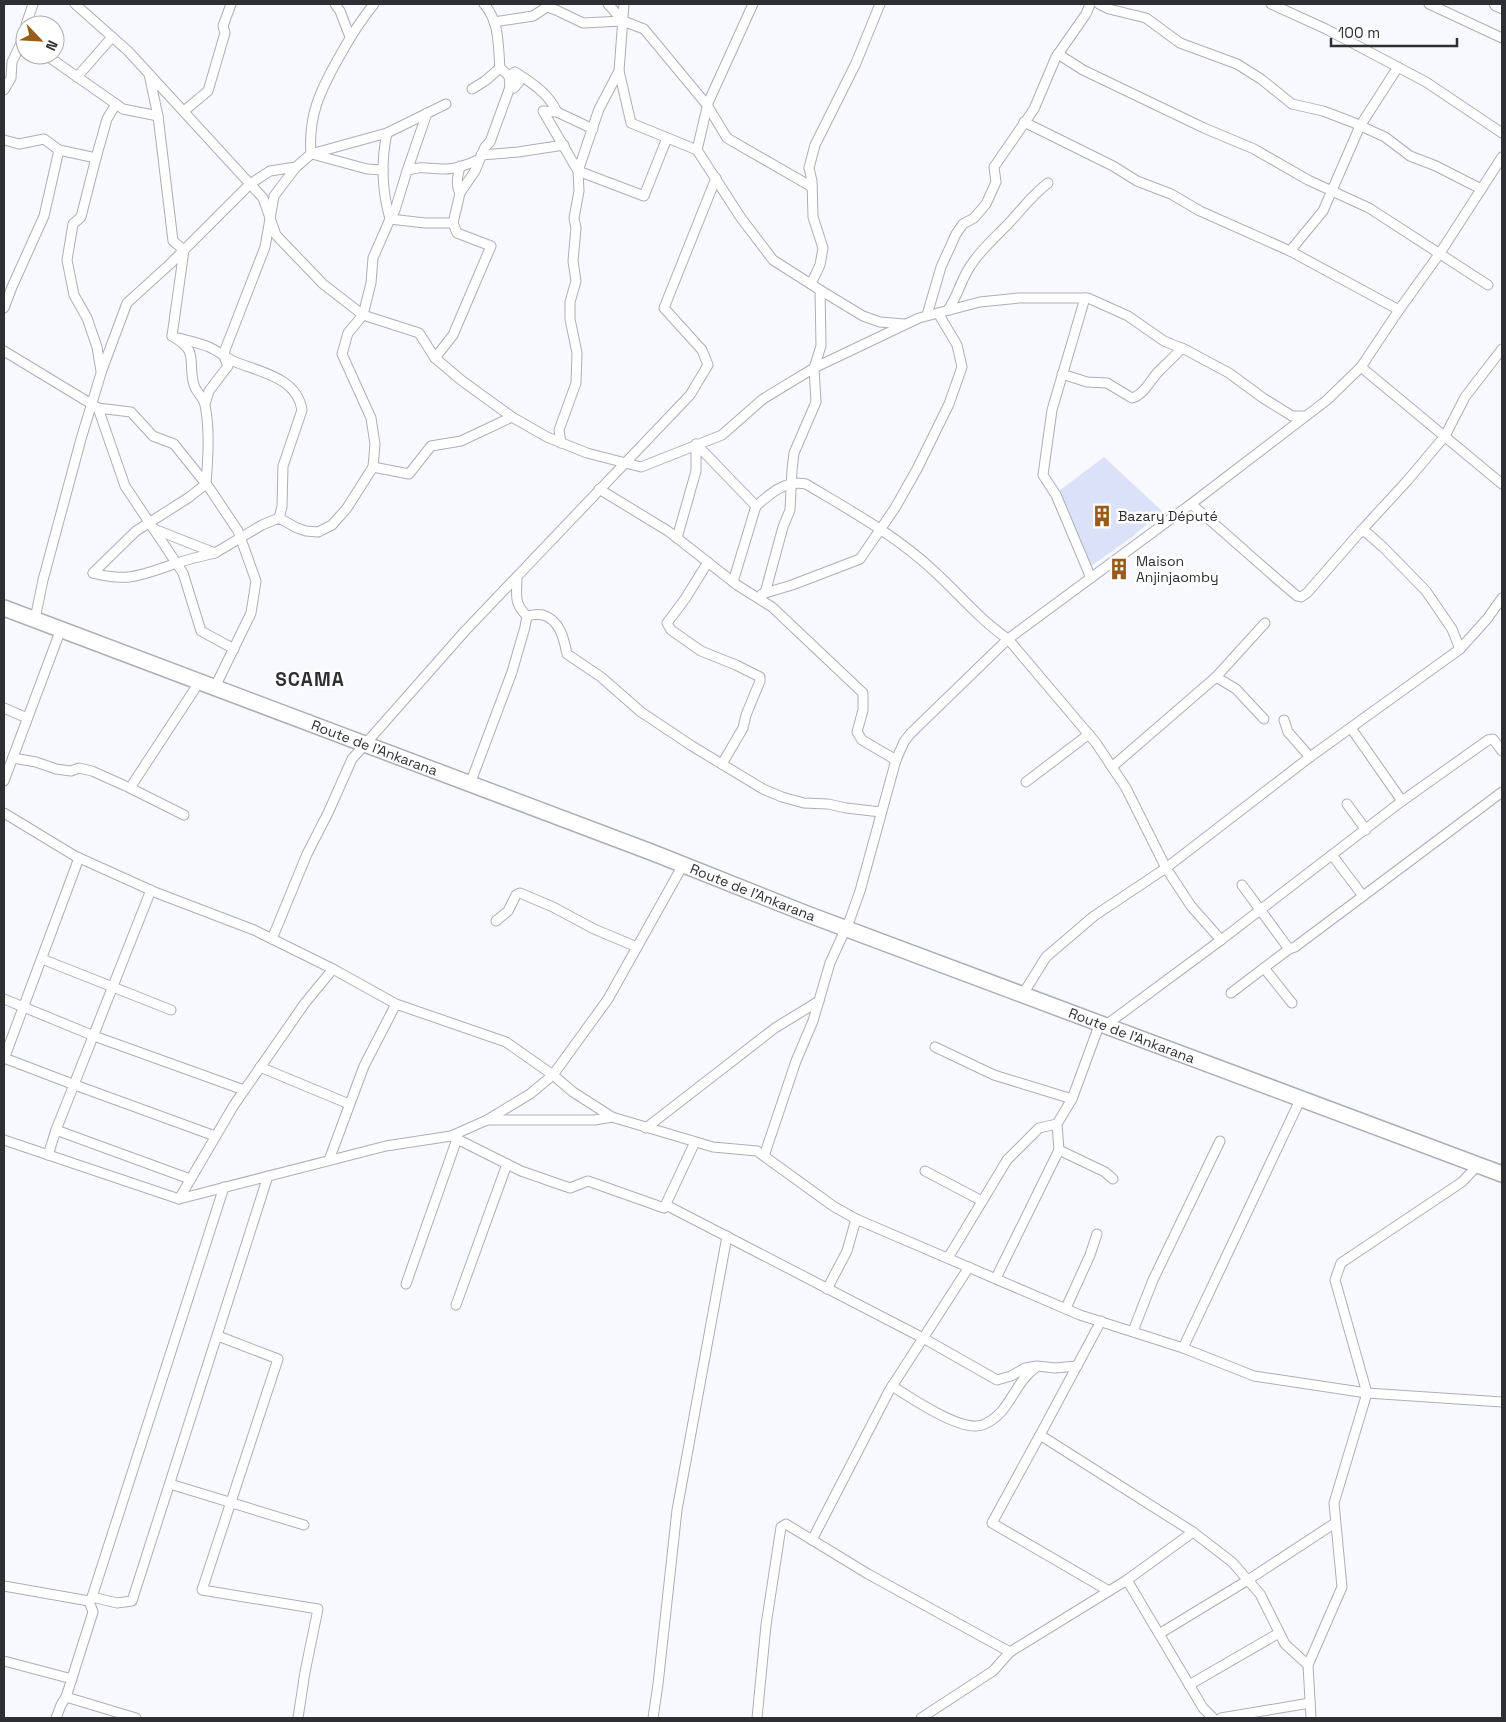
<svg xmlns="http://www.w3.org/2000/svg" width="1506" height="1722" font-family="'Space Grotesk',sans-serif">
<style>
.green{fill:#dbe1f7}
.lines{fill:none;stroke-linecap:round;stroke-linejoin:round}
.street-casing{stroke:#adafb7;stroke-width:11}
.secondary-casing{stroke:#adafb7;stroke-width:16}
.primary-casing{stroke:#adafb7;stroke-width:18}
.street{stroke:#fff;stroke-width:9}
.secondary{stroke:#fff;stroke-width:14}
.primary{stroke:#fff;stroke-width:15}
.labels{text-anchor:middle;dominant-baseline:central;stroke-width:5;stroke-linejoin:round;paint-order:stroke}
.poi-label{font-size:14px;fill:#2e2f33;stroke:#fff;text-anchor:start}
.street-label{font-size:14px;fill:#2e2f33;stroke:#fff}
.district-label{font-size:19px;font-weight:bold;letter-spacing:1px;fill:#2e2f33;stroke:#fff}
</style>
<rect width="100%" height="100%" fill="#f8f9ff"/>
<polygon class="green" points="1104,457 1162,511 1132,537 1091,566 1059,491"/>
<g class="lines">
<g class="street-casing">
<g id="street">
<polyline points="75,4 128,51 263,198 276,235 323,284 363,315 419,333 435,358 461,380 512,417 547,437 587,453 641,467 722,435 763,399 814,368 919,318 980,302 1019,298 1088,298 1128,316 1164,341 1186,350 1229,373 1263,398 1292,416 1305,416"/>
<polyline points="335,4 340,11 350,37"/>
<path d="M 484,4 C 500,22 498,46 500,68 L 509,76"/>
<polyline points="608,4 623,21"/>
<polyline points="624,4 619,71 631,123 697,150 741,218 773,260 820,290 821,346 814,368 816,402 794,453 792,470 790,510 783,527 765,593"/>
<polyline points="1099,4 1109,9 1146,18 1180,43 1237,64 1261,79 1292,104 1323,111 1352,122 1385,137 1410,156 1436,166 1481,189"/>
<polyline points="1271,4 1326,29 1426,82 1502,133"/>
<polyline points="1429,4 1502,38"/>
<polyline points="494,22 533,16 547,7 556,10 583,23 623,21 644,29 707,105 727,138 812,187"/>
<polyline points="26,25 33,4"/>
<polyline points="1058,54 1083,70 1204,128 1254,149 1308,180 1369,208 1488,285"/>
<polyline points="46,55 123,109 158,116"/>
<path d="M 515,72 L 519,82 L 514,88 L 510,87 L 509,76 L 515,72 C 532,83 548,93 557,112"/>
<polyline points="149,74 158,116 173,241 184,250 172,336"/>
<polyline points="77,77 112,37"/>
<polyline points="472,89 485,81 500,68"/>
<polyline points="4,90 11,78 12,62 23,39"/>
<path d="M 446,104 L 387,133 C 381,161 382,191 390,219 L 395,210 L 407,171 C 420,165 429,169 442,169 C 453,170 470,164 480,159"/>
<polyline points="184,111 208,91 225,33 223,26 231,4"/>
<polyline points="1024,122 1113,166 1137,181 1171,194 1200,211 1290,251 1399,310"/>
<polyline points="593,129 557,112 543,111 578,171 644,196 667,138"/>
<polyline points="4,140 19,144 44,139 59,150 96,158 107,119 116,104"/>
<polyline points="697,150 708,103 753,4"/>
<path d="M 311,154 C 308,116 320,91 338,59 C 349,39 360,21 374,4"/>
<polyline points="312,154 367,169 383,170"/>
<polyline points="481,155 518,152 564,145"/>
<polyline points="96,158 81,217 73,224 67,260 74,295 87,318 97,347 101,371"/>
<polyline points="407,171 427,113"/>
<path d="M 460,193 C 455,184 458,176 460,166"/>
<polyline points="1290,251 1323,211 1360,126 1398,67"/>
<polyline points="811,284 820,265 823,248 813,217 812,181 809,168 815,145 856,63 880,4"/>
<polyline points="820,290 863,316 880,322 904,324"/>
<polyline points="1085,298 1052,410 1043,475 1056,495 1091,578"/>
<polyline points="4,308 12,287 44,216 59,150"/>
<path d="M 948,310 C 958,296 961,279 971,265 C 982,248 997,236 1010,222 C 1023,208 1033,194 1048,183"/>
<polyline points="927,315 941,267 956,234 963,224 974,218 986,204 996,182 994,167 1034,109 1056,57 1086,14 1090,4"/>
<path d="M 179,338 C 189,341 200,343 209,347 C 218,351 225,357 233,361 C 259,372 297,377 302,410 L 283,466 L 282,507 L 279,518"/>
<polyline points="4,351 98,408 125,486 183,573 201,631 234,649"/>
<polyline points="435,358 453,335 491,246 457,233 453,223 460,193 475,171 485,147 490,142 510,87"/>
<polyline points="1361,367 1502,484"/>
<path d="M 1062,374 L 1087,382 L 1107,383 L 1132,398 C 1144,395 1151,379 1159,371 C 1167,363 1175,356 1182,348"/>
<polyline points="205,404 209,391 228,366 224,356 225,350 265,247 274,196 296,167 311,154 387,133"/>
<polyline points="98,408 131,412 153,436 174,444 210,489 238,531 256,581 251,613 215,687"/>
<polyline points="561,443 559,430 576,383 577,353 570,319 570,302 576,281 573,261 576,228 574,218 579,191 578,171 599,109 619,71"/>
<polyline points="696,444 756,506 733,582"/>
<polyline points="373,467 409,474 431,446 461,441 512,417"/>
<polyline points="599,489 668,531 737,585 772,607 863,693 863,710 857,732 862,740 896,760"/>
<path d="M 1191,504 C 1227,534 1261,566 1297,596 L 1301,597 L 1307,593 L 1361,531 L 1367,533 L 1383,547 L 1426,591 L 1452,629 L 1460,649"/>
<path d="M 756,506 C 771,493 785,480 806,484 C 851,511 897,536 935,572 C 959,594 980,620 1008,639 L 910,734 L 904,742 L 896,760 L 860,891 L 850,919 L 830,963 L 813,1021 L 796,1061 L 764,1156"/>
<polyline points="154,529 215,553 262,525 279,518 297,528 306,531 318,532 332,525 347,508 373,467 375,444 371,418 342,354 348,333 363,315 371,283 373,258 390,219 425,223 453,223"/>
<polyline points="1361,531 1407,481 1445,436 1465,397 1502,349"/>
<polyline points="677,538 696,471 696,444"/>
<polyline points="708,562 685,599 667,623 671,630 701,651 736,665 760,677 760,681 746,715 743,728 722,764"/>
<path d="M 93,573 L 136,531 L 188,498 L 206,484 C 208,458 210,431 205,405 C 204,398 196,392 194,385 C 187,359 200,352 172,336"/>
<path d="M 93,573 C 128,583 144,574 177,563 C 189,559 202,556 215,553"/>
<path d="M 517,577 C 517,594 513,603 527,616 C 531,615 538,614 543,615 C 560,620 564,639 567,654 L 601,677 L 641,712 L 692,746 L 763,789 L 782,797 L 804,803 L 828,804 L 846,808 L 881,812"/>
<polyline points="762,594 792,585 860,559 895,508 917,469 949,404 962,367 957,345 938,313"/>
<polyline points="35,619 43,580 81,439 102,370 127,303 170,264 250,184 270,171 296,167"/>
<polyline points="1216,677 1236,689 1264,719"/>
<polyline points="4,708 27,718"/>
<polyline points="1284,720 1288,732 1310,757"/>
<polyline points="1351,728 1402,801"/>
<polyline points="13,758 36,762 56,769 71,771 79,768 92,771 130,788"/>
<polyline points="1112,767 1216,677 1265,623"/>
<polyline points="4,781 61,629"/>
<polyline points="1026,782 1089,734"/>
<polyline points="470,784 512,672 525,627 527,616"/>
<polyline points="1347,804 1366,830"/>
<polyline points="4,813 75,856 157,893 254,930 333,969 305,1003 234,1105 179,1199"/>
<polyline points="184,815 130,788 200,681"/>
<polyline points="1332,855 1363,896"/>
<polyline points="1242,885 1289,949 1295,947 1502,792"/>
<polyline points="496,921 508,911 516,895 520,893 553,907 594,929 637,947"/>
<polyline points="272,939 307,854 328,813 352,759 465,631 690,395 708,365 702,350 664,308 716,178"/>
<polyline points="1221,940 1402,801 1488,740 1493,739 1502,751"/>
<polyline points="42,959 171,1010"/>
<polyline points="1264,968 1292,1003"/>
<polyline points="333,969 396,1004"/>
<polyline points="1231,993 1289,949"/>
<polyline points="1023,994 1046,957 1094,916 1166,868 1310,757 1460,649 1487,619 1502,598"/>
<polyline points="4,999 94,1036 244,1090"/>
<polyline points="1100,1023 1072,1099 1057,1124 1059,1150 1105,1172 1113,1179"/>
<polyline points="1106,1025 1221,940 1191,906 1166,868 1126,788 1096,743 1008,639 1191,504 1327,400 1361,367 1399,310 1440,253 1502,157"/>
<polyline points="935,1047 994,1075 1072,1099"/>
<polyline points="4,1058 75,1085 215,1136"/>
<polyline points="4,1059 79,858"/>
<polyline points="260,1067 349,1104"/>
<polyline points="487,1120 595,1120 612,1117 713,1147 757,1151 833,1206 856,1219 1080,1315 1183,1348 1301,1098"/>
<polyline points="646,1128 775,1028 819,1001"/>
<polyline points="56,1130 190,1179"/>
<polyline points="451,1136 521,1171 570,1188 588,1181 664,1208 695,1142"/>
<polyline points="4,1140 179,1199 386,1146 451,1136 487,1120 530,1094 553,1075 608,999 683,865"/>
<polyline points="48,1155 56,1130 151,890"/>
<polyline points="329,1160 364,1066 396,1004 506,1042 553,1075 573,1092 612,1117"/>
<polyline points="925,1171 982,1201"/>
<polyline points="666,1205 923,1338 997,1380 1011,1376 1025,1368 1037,1366 1055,1368 1077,1366"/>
<polyline points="948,1258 1007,1160 1039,1128 1057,1124"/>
<polyline points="996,1278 1059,1150"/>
<polyline points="406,1284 457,1139"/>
<polyline points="827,1289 847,1251 856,1219"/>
<polyline points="456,1305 507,1164"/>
<polyline points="1066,1308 1090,1255 1097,1234"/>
<polyline points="1101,1321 1040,1435 1193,1532 1232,1562 1260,1594 1285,1644 1308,1665"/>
<polyline points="1133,1331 1153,1280 1220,1141"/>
<polyline points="218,1336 278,1359 202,1590 318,1609 305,1672 298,1718"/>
<polyline points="1183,1348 1254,1376 1367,1393 1502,1402"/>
<path d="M 892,1386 C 911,1398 954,1427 976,1426 C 985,1426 996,1418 1002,1411 C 1014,1396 1020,1379 1035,1368"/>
<polyline points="1040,1435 992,1523 1109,1591"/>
<polyline points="170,1484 304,1525"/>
<polyline points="812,1540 889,1391 969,1267"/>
<polyline points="1127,1580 1193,1532"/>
<polyline points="4,1586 89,1601"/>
<polyline points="92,1597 117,1603 132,1601 268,1176"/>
<polyline points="90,1600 92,1597 224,1187"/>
<polyline points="89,1601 93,1612 66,1697 136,1718"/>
<polyline points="1159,1634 1248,1580 1335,1523"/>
<polyline points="4,1661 72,1679"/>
<polyline points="1189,1685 1279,1633"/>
<polyline points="56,1718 61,1705 66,1697"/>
<polyline points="653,1718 658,1684 677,1510 727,1236"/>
<polyline points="757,1718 766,1625 781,1527 786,1524 868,1574 1010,1652 1127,1580 1203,1708 1213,1718"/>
<polyline points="921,1718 993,1671 1010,1652"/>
<polyline points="1221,1718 1310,1703"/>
<polyline points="1311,1718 1308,1665 1342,1587 1334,1503 1367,1393 1335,1280 1341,1263 1462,1182 1478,1165"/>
</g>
</g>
<g class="secondary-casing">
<polyline id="secondary" points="1497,4 1502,6"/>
</g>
<g class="primary-casing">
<g id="primary">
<path id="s1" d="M 4,608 L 651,852 L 807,914 L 1502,1174"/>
</g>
</g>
<use href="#street" class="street"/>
<use href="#secondary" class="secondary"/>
<use href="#primary" class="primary"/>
</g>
<defs>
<g id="building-bare" transform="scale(1.725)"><path d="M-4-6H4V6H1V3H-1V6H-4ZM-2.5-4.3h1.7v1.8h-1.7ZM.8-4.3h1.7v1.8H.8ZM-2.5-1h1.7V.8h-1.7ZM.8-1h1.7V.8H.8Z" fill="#975c1c" stroke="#fff" stroke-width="2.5" paint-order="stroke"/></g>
</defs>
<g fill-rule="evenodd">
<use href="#building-bare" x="1102" y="516"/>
<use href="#building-bare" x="1119" y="569"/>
</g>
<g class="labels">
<g class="poi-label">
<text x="1118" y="516">Bazary Député</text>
<text x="1136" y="561">Maison<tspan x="1136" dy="16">Anjinjaomby</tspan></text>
</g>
<g class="street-label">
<text stroke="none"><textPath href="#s1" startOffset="396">Route de l'Ankarana</textPath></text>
<text stroke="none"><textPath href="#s1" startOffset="801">Route de l'Ankarana</textPath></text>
<text stroke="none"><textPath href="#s1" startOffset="1206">Route de l'Ankarana</textPath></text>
</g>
<g class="district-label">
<text x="310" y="679">SCAMA</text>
</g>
</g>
<rect width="1506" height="1722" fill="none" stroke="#2e2f33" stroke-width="10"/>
<g transform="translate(40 40) rotate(115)"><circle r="24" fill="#ffffff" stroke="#abacad"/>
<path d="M0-4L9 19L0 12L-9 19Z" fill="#975c1c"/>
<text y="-8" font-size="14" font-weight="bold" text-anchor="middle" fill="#2e2f33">N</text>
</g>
<path d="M1331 38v8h126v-8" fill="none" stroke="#2e2f33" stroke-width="2.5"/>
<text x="1338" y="38" font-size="15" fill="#2e2f33" stroke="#ffffff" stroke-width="4" paint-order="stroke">100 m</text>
</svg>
